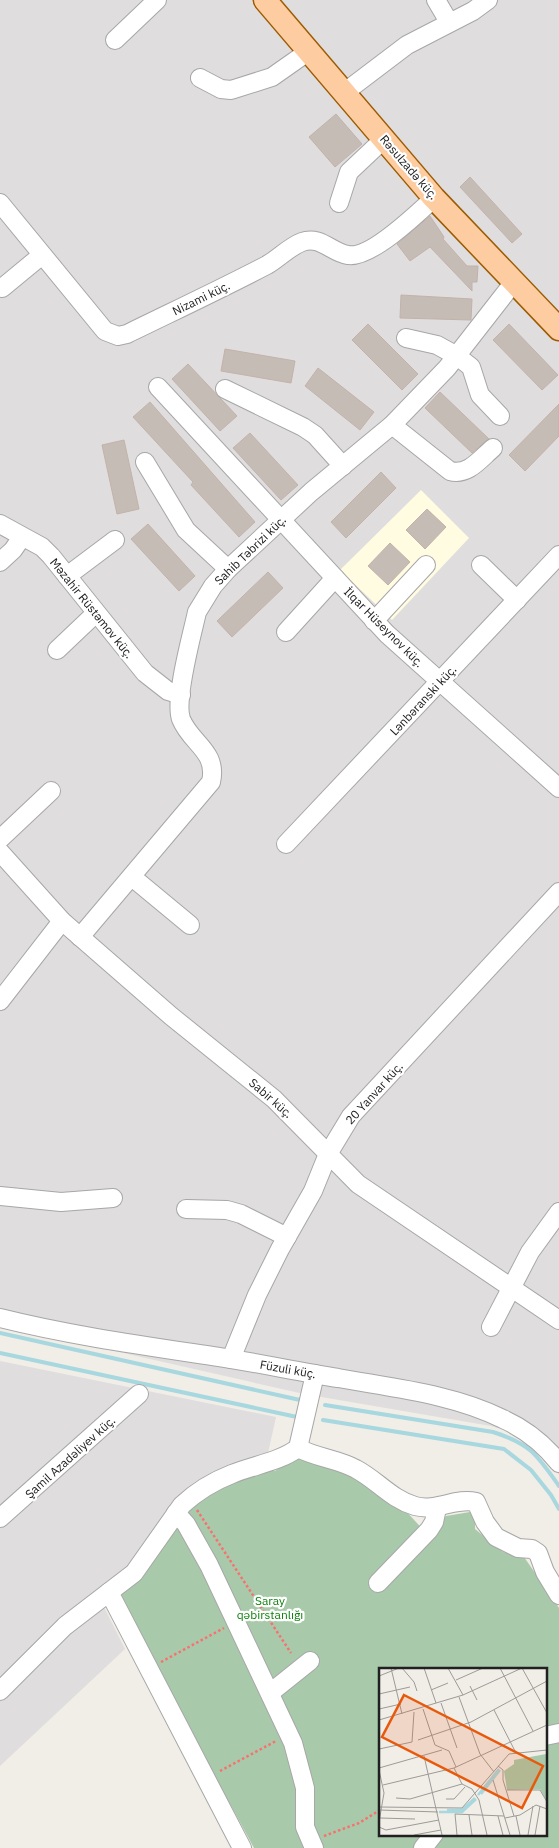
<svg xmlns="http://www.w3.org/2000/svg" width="559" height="1848" font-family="'IBM Plex Sans',sans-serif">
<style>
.residential{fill:#dfddde}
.education{fill:#fffce2}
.cemetery{fill:#a8caaa;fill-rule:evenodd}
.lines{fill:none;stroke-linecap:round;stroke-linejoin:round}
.stream{stroke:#a7d7df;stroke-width:4}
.building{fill:#c6bcb6;stroke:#c3b2a9}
.minor-casing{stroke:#a7a7a7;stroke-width:20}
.major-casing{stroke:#9d5b00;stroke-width:25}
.path{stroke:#fb6f6e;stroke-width:2.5;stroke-dasharray:2.5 2.5;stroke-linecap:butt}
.minor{stroke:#fff;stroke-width:18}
.major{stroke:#fdcca0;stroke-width:22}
.labels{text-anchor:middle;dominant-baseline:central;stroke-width:4.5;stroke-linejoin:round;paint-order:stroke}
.street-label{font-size:12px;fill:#202020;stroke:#fff}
.park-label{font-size:12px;fill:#0b820a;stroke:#fff}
.inset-river{fill:none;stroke:#a7d7df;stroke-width:2.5}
.inset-road{fill:none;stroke:#9d9b97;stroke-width:1}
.view{fill:#e8590c;fill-opacity:0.15;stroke:#e8590c;stroke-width:2.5}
.inset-edge{fill:none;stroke:#202020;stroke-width:2.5}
</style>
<rect width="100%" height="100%" fill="#f1ede7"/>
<g class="residential">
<polygon points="0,0 559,0 559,1475 547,1458 514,1433 491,1426 304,1394 0,1325"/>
<polygon points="0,1361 276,1417 268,1453 199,1482 137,1559 97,1593 125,1649 0,1766"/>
</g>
<polygon class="education" points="421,490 469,538 392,620 340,570"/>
<path class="cemetery" d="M 295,1457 L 348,1469 L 404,1509 L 428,1535 L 446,1516 L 470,1512 L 475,1518 L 475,1529 L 503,1552 L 524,1557 L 556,1603 L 559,1608 L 559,1848 L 254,1848 L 117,1596 L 186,1507 L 266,1466 L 275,1471 ZM 380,1669 L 545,1669 L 545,1834 L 380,1834 Z"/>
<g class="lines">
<g class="stream">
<polyline points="0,1333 300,1400"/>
<polyline points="0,1353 297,1417"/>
<path d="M 325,1405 L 493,1432 C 531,1444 537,1455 559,1486"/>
<polyline points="323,1420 504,1449 531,1470 551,1495 559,1509"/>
</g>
</g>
<g class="building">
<polygon points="336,114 362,144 335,167 309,137"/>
<polygon points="470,177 522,234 512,243 460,187"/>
<polygon points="430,216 444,237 443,239 467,266 478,266 477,282 472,282 472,291 430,247 410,261 397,244"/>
<polygon points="401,295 472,299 471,320 400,318"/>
<polygon points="368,324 418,374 402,390 352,340"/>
<polygon points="509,324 558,375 542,390 493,340"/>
<polygon points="225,349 295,361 291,383 221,371"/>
<polygon points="188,364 237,416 220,431 172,379"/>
<polygon points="318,368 374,412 360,430 305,386"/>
<polygon points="440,392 489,439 472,453 425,408"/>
<polygon points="150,402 255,522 239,537 191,485 193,482 133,417"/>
<polygon points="559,404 559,436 525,471 509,455"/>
<polygon points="250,433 298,485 281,500 233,448"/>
<polygon points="124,440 139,509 117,514 102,445"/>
<polygon points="381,472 396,488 346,538 331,522"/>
<polygon points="427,509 446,527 425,549 406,530"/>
<polygon points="148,524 195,576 179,591 131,539"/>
<polygon points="390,543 410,562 388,585 368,566"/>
<polygon points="268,572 283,588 232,637 217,621"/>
</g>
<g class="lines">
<g class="minor-casing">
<g id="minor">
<polyline points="436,0 449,22"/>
<polyline points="115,40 157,0"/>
<polyline points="200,78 221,89 231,90 272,77 309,51"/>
<polyline points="345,92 407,45 473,11 488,0"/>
<path d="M 0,203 L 105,331 L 118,336 L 127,334 C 174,311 221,289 267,265 C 279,258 289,247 302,242 C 320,235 332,253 348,255 C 370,259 418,213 434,198"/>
<polyline points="339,203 349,172 384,139"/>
<polyline points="2,288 42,255"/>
<polyline points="406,338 437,345 457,356 471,367 480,395 500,416"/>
<polyline points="158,387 387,634 559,788"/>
<polyline points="225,389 303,427 315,435 343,466"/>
<path d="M 392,425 L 450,471 C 468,476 480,459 493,448"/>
<polyline points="145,462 186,530 228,569"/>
<polyline points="0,524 42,547 51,556 145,673 168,691 181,695"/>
<polyline points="0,562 13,550 22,537"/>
<polyline points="481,565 517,600"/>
<polyline points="67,576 115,540"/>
<polyline points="374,621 426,565"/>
<polyline points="286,632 335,578"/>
<polyline points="57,650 96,613"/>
<polyline points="0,839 51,791"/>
<polyline points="286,844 559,555"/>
<polyline points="0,852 62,921 171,1016 274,1099 358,1184 559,1320"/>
<polyline points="132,877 190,925"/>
<path d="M 80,937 L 211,782 C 218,751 191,744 181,719 C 174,699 192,635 197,612 L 213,586 L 228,569 L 311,492 L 392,425 L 447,368 L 514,282"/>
<polyline points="0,1001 62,921"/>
<polyline points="0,1196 61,1202 113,1198"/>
<polyline points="186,1209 227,1210 241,1214 287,1237"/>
<path d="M 0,1318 C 72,1336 146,1346 219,1357 C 259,1363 299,1372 338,1378 C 393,1388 453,1394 503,1419 C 525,1429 544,1444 559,1463"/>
<polyline points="491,1327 530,1252 559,1212"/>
<polyline points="231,1359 257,1295 280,1249 313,1191 328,1154 351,1116 559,892"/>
<path d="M 298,1448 C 317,1458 338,1459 356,1469 C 377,1480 391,1499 415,1506 C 436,1512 456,1497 476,1502 L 485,1522 L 496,1537 L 518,1548 L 532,1549 L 538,1553 L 545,1572 L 559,1595"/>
<polyline points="176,1513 186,1524 209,1565 293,1743 305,1788 305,1827 314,1848"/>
<polyline points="0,1518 139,1394"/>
<polyline points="378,1583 429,1530 434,1522 437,1508"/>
<polyline points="109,1592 242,1848"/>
<path d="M 0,1691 L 65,1626 L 134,1573 L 182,1505 C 196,1492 214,1481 232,1474 C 254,1465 279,1462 298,1448 L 315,1374"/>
<polyline points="270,1693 310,1661"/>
<polyline points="545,1736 559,1733"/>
<polyline points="423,1848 434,1834"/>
</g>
</g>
<g class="major-casing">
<polyline id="major" points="265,0 434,198 559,329"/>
</g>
<g class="path">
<polyline points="197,1510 291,1653"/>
<polyline points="161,1662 224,1628"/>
<polyline points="220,1771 276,1741"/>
<polyline points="324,1836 359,1823 380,1810"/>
</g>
<use href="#minor" class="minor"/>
<use href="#major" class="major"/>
</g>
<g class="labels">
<g class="street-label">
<text transform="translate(409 167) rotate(49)">Rəsulzadə küç.</text>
<text transform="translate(201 298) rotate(-26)">Nizami küç.</text>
<text transform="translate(250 550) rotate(-44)">Sahib Təbrizi küç.</text>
<text transform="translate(92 608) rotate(51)">Məzahir Rüstəmov küç.</text>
<text transform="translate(384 627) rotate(45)">İlqar Hüseynov küç.</text>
<text transform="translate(423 700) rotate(-47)">Lənbəranski küç.</text>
<text transform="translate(374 1093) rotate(-48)">20 Yanvar küç.</text>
<text transform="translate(271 1098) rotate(41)">Sabir küç.</text>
<text transform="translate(288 1369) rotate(10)">Füzuli küç.</text>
<text transform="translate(70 1457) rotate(-42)">Şamil Azadəliyev küç.</text>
</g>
<g class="park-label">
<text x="270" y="1600">Saray<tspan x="270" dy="14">qəbirstanlığı</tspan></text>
</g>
</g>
<g transform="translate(379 1668)">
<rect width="168" height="168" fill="#f1ede7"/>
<path d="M 167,86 L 167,132 L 161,121 L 128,122 L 125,103 L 135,96 L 135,92 Z" fill="#a8caaa"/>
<path class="inset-river" d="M 102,126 L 121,102M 99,127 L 120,101M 68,142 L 83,142 L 96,130M 60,144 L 83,144 L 97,131"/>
<path class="inset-road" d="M 12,0 L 23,46M 23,0 L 35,14 L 38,23M 45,0 L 57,35M 121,0 L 154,63M 143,0 L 168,45M 0,8 L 20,0M 77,12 L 104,0M 91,18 L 98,32M 52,22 L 69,15M 0,26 L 31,19M 84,27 L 143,0M 80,29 L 101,86 L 115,104M 62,35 L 78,80M 0,41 L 22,36M 44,41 L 56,77 L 70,83 L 77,99M 115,42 L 136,83M 0,52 L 84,27 L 69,0M 39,72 L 92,54 L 168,13M 0,81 L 33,74 L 35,44M 45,88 L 63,167M 119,98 L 124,102 L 124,112 L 135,148M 0,100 L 63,82M 75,100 L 83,116 L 93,121 L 100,132 L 108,167M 0,102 L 5,125 L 0,154M 114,112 L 131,167M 4,117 L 75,100 L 168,57M 128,122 L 161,122 L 168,134M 17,130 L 31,131 L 83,116M 67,131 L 75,131 L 86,119M 0,139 L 83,140 L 130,86 L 168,82M 0,142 L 59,144M 90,147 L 93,167M 119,148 L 124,167M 137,148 L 141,167M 1,150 L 36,151M 126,150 L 141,147 L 157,137 L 168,141M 0,159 L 7,162 L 60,152M 35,167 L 62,162M 78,167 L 76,146 L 125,148M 149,167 L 154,138M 156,167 L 161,138"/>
<path class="view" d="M 25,27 L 164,98 L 143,140 L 3,69 Z"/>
<rect width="168" height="168" class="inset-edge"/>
</g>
</svg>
